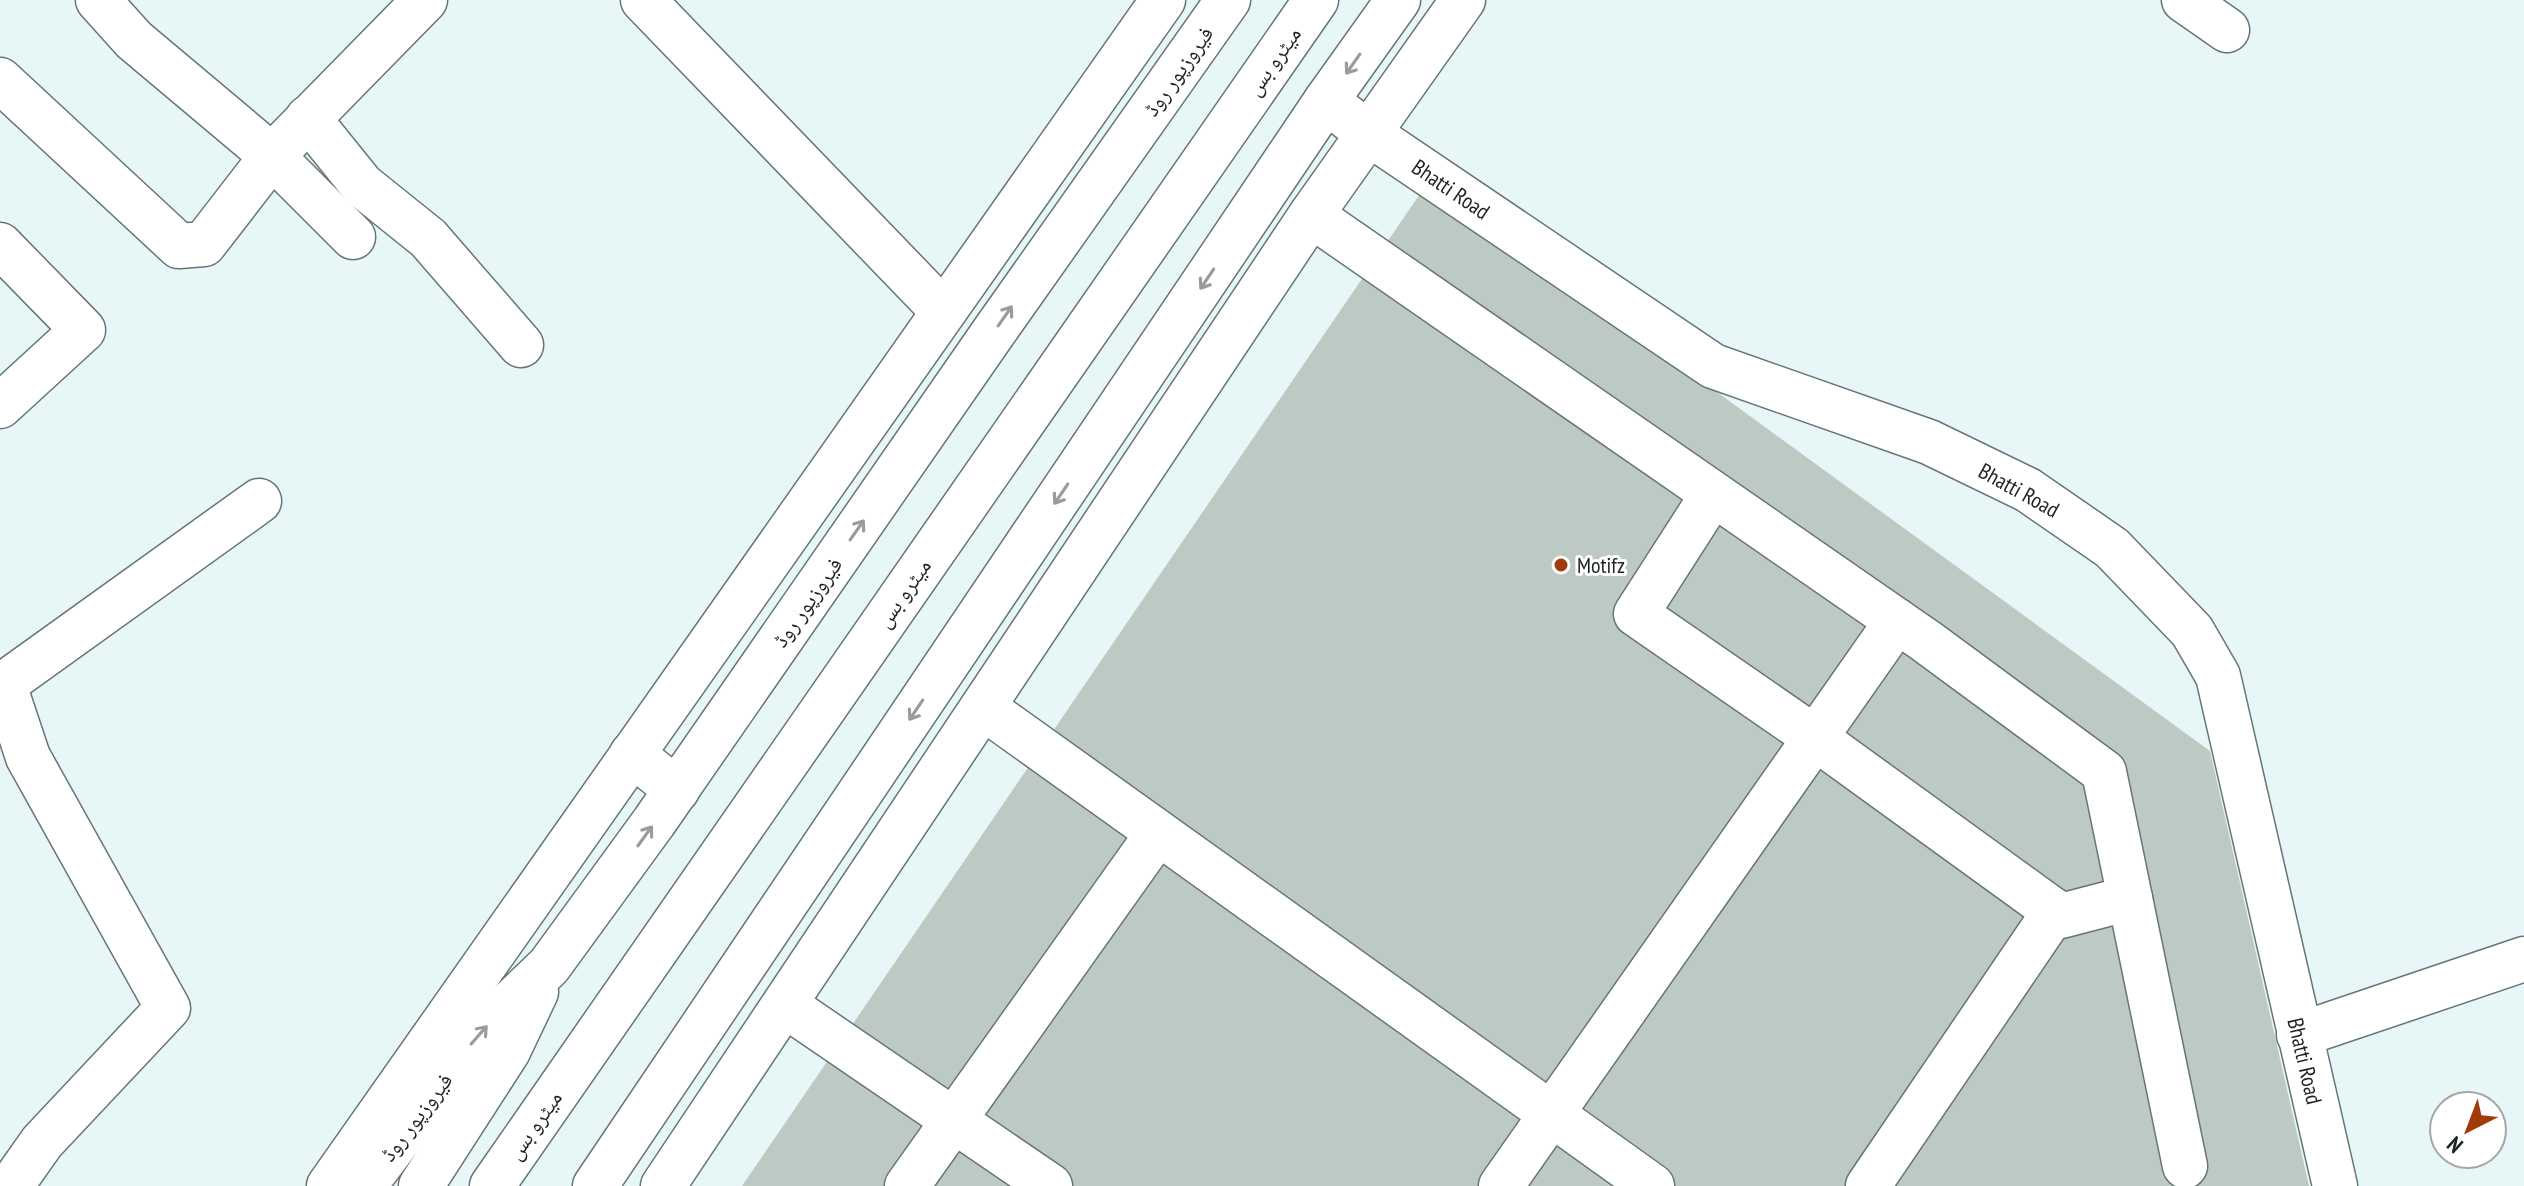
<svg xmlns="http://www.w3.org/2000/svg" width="2524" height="1186" font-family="'PT Sans Narrow','Noto Naskh Arabic',sans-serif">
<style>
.building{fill:#bdcac3}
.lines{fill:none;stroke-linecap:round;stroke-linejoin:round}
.minor-casing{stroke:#677575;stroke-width:47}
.major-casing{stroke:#677575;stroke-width:47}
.minor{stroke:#fff;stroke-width:44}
.major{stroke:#fff;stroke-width:44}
.oneway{stroke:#9a9c9c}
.poi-dot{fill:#a13c0a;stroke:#fff;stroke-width:3}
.labels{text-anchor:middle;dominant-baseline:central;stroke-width:6;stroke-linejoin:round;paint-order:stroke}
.street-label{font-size:22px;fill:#1e2424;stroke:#fff}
.poi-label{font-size:22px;fill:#1e2424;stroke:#fff;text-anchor:start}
</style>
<rect width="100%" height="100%" fill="#e7f7f7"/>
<polygon class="building" points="1422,191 1699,379 2210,751 2309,1186 742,1186"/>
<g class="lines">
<g class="minor-casing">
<g id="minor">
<polyline points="98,0 134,40 272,156 353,237"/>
<polyline points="643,0 943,311"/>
<polyline points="2184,0 2227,30"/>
<polyline points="0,80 179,246 204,244 272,156 425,0"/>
<polyline points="1326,101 1368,133 1713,366 1929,442 2028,490 2112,548 2192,631 2218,676 2335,1186"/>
<polyline points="308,118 362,185 428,238 521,345"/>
<polyline points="1311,215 1926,641 2104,772 2185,1166"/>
<polyline points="0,245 83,330 0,406"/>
<polyline points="1713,494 1636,614 1814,737 2061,916 2130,898"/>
<polyline points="0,682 4,685 28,757 168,1008 42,1142 11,1186"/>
<polyline points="0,687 259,501"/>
<polyline points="984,708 1652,1186"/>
<polyline points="785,1005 1050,1186"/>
<polyline points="2299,1035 2524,959"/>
<polyline points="329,1186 1163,0"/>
<polyline points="492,1186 1316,0"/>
<polyline points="663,1186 1311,215 1463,0"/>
<polyline points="907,1186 1158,833"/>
<polyline points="1501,1186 1897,621"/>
<polyline points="1868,1186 2055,911"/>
</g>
</g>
<g class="major-casing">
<g id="major">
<polyline points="632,754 677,790"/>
<polyline points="364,1186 478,1034 549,966 654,822 993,333 1228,0"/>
<polyline points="421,1186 508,1051 536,992"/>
<polyline points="595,1186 1326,101 1398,0"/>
</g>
</g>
<use href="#minor" class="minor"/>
<use href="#major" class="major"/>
</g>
<defs><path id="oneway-shaft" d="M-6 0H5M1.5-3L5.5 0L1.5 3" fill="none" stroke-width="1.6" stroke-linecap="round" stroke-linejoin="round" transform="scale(2)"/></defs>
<g class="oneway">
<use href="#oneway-shaft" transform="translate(1353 64) rotate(125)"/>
<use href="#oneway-shaft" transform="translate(1207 279) rotate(124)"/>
<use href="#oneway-shaft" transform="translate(1005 316) rotate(-55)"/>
<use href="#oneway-shaft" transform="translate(1061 494) rotate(124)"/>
<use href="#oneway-shaft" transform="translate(857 530) rotate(-55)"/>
<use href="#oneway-shaft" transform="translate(916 710) rotate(124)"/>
<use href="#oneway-shaft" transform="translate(645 836) rotate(-54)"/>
<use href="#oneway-shaft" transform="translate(479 1035) rotate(-49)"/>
</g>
<circle class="poi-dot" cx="1561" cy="565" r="8"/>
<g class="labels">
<g class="street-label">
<text transform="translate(1273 61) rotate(-55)">میٹرو بس</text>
<text transform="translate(1178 71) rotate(-55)">فیروزپور روڈ</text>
<text transform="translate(1451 189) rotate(34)">Bhatti Road</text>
<text transform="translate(2019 490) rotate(29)">Bhatti Road</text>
<text transform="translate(903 593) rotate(-55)">میٹرو بس</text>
<text transform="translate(807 602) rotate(-55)">فیروزپور روڈ</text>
<text transform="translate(2305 1061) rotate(77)">Bhatti Road</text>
<text transform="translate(416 1117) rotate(-53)">فیروزپور روڈ</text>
<text transform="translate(534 1125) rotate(-55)">میٹرو بس</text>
</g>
<g class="poi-label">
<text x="1577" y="565">Motifz</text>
</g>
</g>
<g transform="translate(2468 1130) rotate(222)"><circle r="38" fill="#ffffff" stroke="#a5a7a7" stroke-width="2"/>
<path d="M0-6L14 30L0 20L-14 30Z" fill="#a13c0a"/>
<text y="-12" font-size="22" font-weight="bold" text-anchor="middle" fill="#1e2424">N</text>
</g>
</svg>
